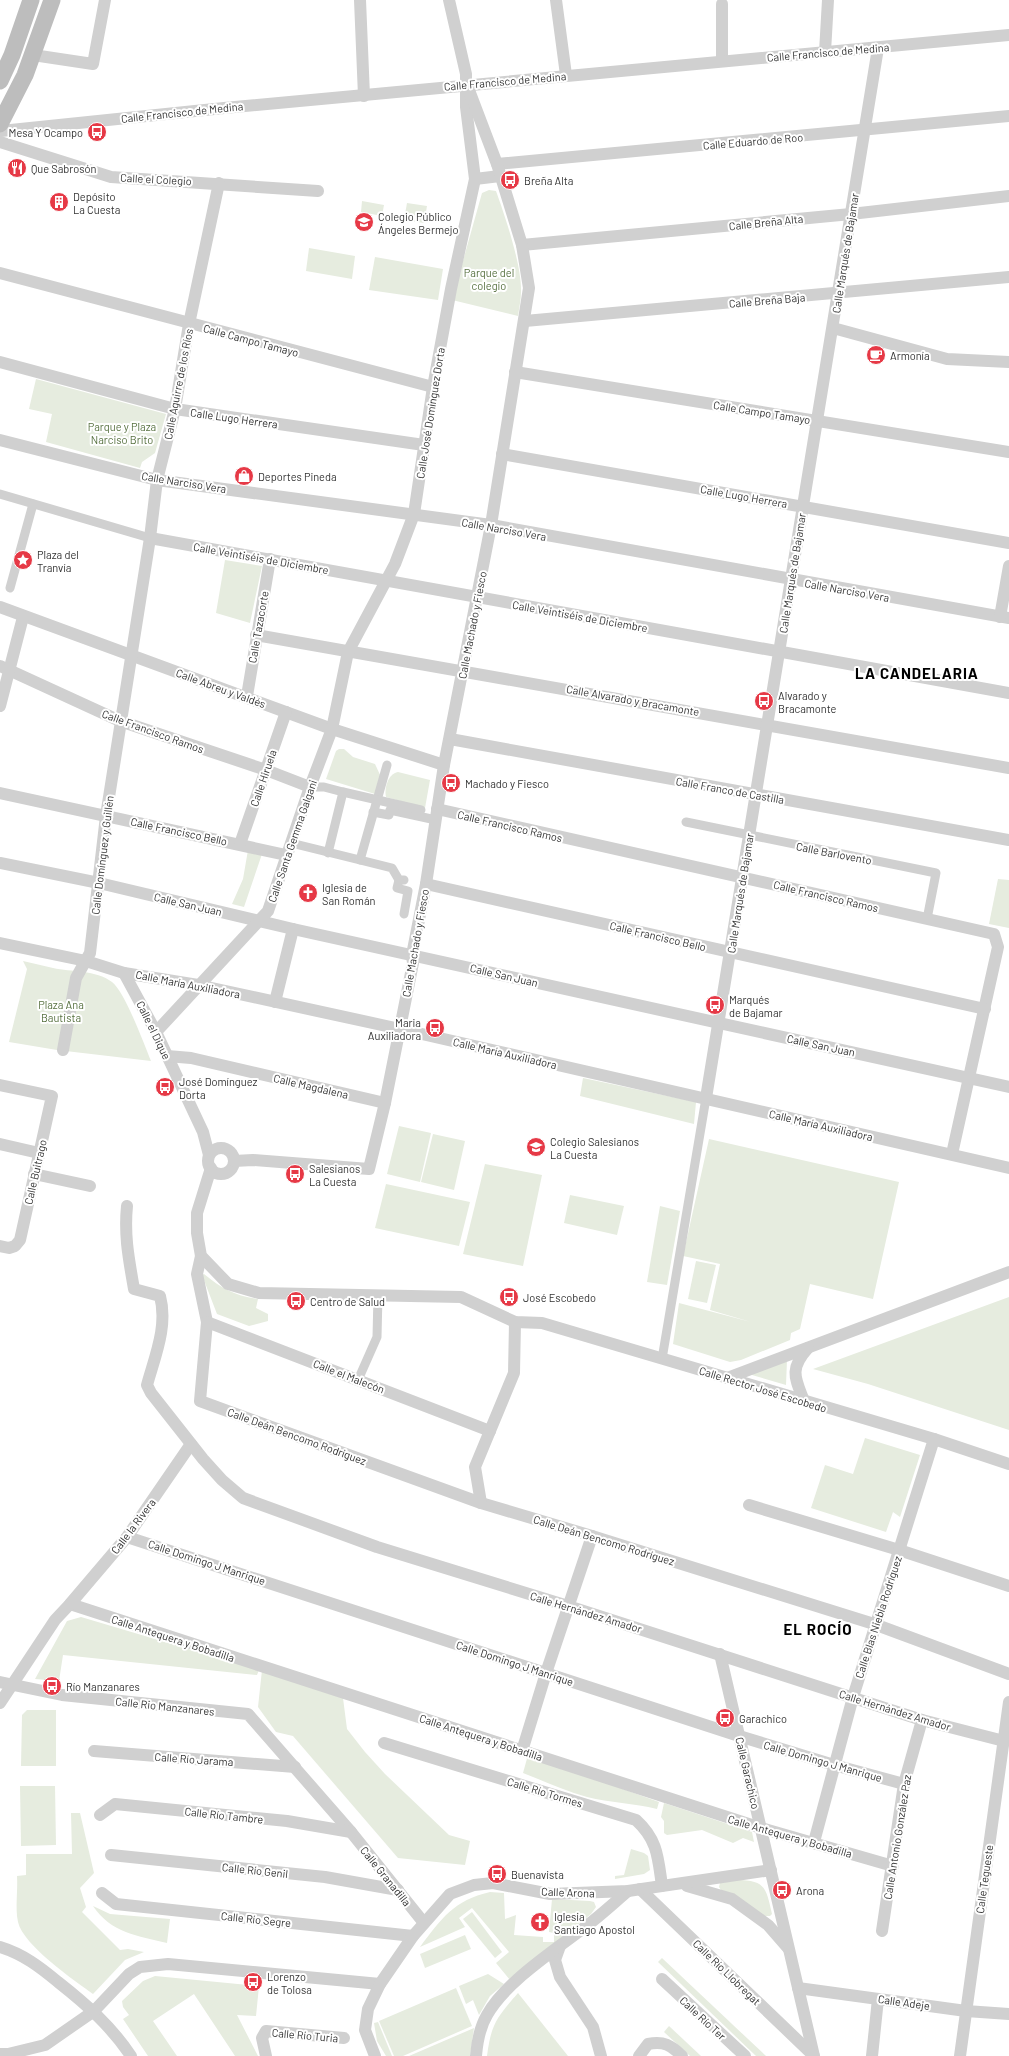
<svg xmlns="http://www.w3.org/2000/svg" width="1009" height="2056" font-family="Barlow,sans-serif">
<style>
.green{fill:#e6ecdf}
.lines{fill:none;stroke-linecap:round;stroke-linejoin:round}
.pedestrian{stroke:#d0d0d0;stroke-width:9}
.minor{stroke:#d0d0d0;stroke-width:12}
.secondary{stroke:#bdbdbd;stroke-width:17}
.labels{text-anchor:middle;dominant-baseline:central;stroke-width:4;stroke-linejoin:round;paint-order:stroke}
.street-label{font-size:11px;fill:#333;stroke:#fff}
.poi-label{font-size:11px;fill:#333;stroke:#fff;text-anchor:start}
.park-label{font-size:11px;fill:#56703f;stroke:#fff}
.district-label{font-size:15px;font-weight:bold;letter-spacing:1px;fill:#000;stroke:#fff}
</style>
<rect width="100%" height="100%" fill="#fff"/>
<g class="green">
<path d="M 489,190 L 496,191 C 505,216 522,266 521,292 C 521,300 519,308 518,316 L 452,300 L 482,193 Z"/>
<polygon points="362,201 384,205 382,216 361,212"/>
<polygon points="407,203 427,206 424,223 404,220"/>
<polygon points="309,248 355,256 352,279 306,271"/>
<polygon points="375,257 443,269 438,300 369,290"/>
<polygon points="36,379 166,414 155,453 142,462 140,468 46,442 52,414 29,409"/>
<polygon points="225,560 262,566 250,623 216,613"/>
<polygon points="339,749 344,749 353,757 375,764 381,777 375,794 326,779 336,751"/>
<path d="M 398,772 L 430,780 L 425,808 L 386,797 C 384,788 388,774 398,772 Z"/>
<polygon points="248,850 262,854 244,907 232,904 243,879"/>
<polygon points="998,879 1009,880 1009,928 989,924"/>
<path d="M 23,961 C 33,963 43,966 53,968 C 71,972 96,970 112,982 C 125,992 144,1044 151,1061 L 57,1050 L 9,1042 L 27,969 Z"/>
<polygon points="583,1078 696,1102 694,1124 580,1096"/>
<polygon points="399,1126 431,1133 420,1182 387,1174"/>
<polygon points="433,1134 465,1141 454,1190 421,1182"/>
<polygon points="709,1139 899,1182 873,1299 810,1284 800,1329 791,1333 790,1340 741,1360 730,1362 673,1344 679,1303 751,1322 710,1310 720,1264 683,1256"/>
<polygon points="485,1164 542,1175 523,1266 463,1254"/>
<polygon points="386,1184 470,1202 459,1246 375,1228"/>
<polygon points="570,1195 624,1206 617,1235 564,1223"/>
<polygon points="660,1206 680,1211 667,1285 647,1282"/>
<polygon points="696,1261 716,1265 707,1303 688,1299"/>
<path d="M 204,1274 C 221,1288 235,1296 258,1299 L 256,1308 L 268,1314 L 268,1321 L 249,1326 L 217,1314 L 202,1275 Z"/>
<polygon points="1009,1297 1009,1430 868,1384 813,1369"/>
<polygon points="787,1360 786,1385 752,1375 752,1374"/>
<polygon points="865,1438 920,1455 900,1517 893,1512 886,1532 811,1508 825,1465 853,1474"/>
<polygon points="81,1617 259,1670 257,1675 63,1655 59,1681 35,1679 67,1621"/>
<polygon points="262,1670 343,1698 347,1729 365,1752 385,1774 449,1835 470,1841 465,1865 398,1858 293,1736 276,1732 258,1707"/>
<polygon points="27,1710 56,1710 56,1766 21,1766 22,1715"/>
<path d="M 528,1755 L 659,1802 L 657,1809 C 634,1803 610,1803 587,1797 C 565,1791 544,1781 523,1773 Z"/>
<polygon points="20,1786 55,1786 56,1845 21,1846"/>
<polygon points="664,1803 752,1832 754,1842 743,1838 733,1843 702,1830 667,1835 664,1833 664,1821 661,1817"/>
<path d="M 71,1813 L 80,1813 L 94,1873 L 80,1888 L 86,1907 L 82,1912 L 120,1950 L 128,1949 L 144,1952 L 125,1960 L 93,1994 C 75,1981 23,1945 18,1922 C 15,1908 18,1890 17,1876 L 26,1875 L 26,1854 L 72,1854 Z"/>
<polygon points="631,1849 644,1853 648,1856 650,1870 644,1874 615,1879 615,1876 624,1875"/>
<path d="M 736,1880 C 765,1880 766,1887 772,1914 L 770,1916 L 765,1916 L 721,1890 L 719,1887 L 720,1883 Z"/>
<path d="M 490,1892 L 504,1893 L 505,1919 L 516,1915 L 514,1935 L 543,1937 L 543,1942 L 554,1942 L 554,1933 L 549,1932 L 552,1899 L 590,1901 L 594,1902 L 596,1907 L 591,1914 L 510,1980 L 496,1963 L 509,1952 L 472,1908 L 459,1918 L 465,1927 L 420,1947 C 441,1919 454,1900 490,1892 Z"/>
<path d="M 93,1906 L 110,1914 L 170,1919 L 167,1943 C 138,1936 111,1933 93,1906 Z"/>
<polygon points="472,1912 502,1952 495,1958 463,1919"/>
<polygon points="465,1935 471,1949 425,1968 420,1954"/>
<polygon points="662,1958 766,2056 756,2056 658,1962"/>
<polygon points="488,1974 504,1984 490,1996 479,2015 473,2000 466,2004 459,1986"/>
<polygon points="155,1976 259,1986 256,2016 237,2015 258,2056 235,2056 194,1994 153,2021 177,2056 148,2056 123,2019 129,2015 123,2007 122,2001 143,1981"/>
<polygon points="456,1988 472,2026 403,2056 394,2056 379,2021"/>
<path d="M 518,1993 L 568,2056 L 487,2056 C 491,2024 497,2017 518,1993 Z"/>
<polygon points="378,2022 392,2056 386,2056 377,2041 374,2023"/>
<polygon points="669,2026 701,2056 690,2056 664,2032"/>
<polygon points="474,2028 470,2056 409,2056"/>
</g>
<g class="lines">
<g class="pedestrian">
<polyline points="0,494 150,538"/>
<polyline points="10,588 33,504"/>
<polyline points="310,787 324,787 343,792"/>
<polyline points="373,812 389,815 390,810 436,820"/>
<polyline points="686,822 936,873 927,919"/>
<polyline points="291,843 360,860 387,765"/>
<polyline points="328,853 343,792 421,810"/>
<polyline points="360,860 392,868 399,880 404,880"/>
<polyline points="399,880 397,888 408,891 404,914"/>
<polyline points="662,1359 706,1098"/>
<polyline points="358,1380 377,1337 378,1295"/>
</g>
<g class="minor">
<polyline points="360,0 364,96"/>
<polyline points="556,0 566,75"/>
<polyline points="825,52 828,0"/>
<polyline points="33,55 93,64 105,0"/>
<polyline points="722,61 722,4"/>
<polyline points="1,131 224,108 1009,35"/>
<polyline points="0,142 111,177 318,191"/>
<polyline points="497,164 1009,116"/>
<polyline points="475,179 500,176"/>
<polyline points="522,245 851,214 1009,196"/>
<polyline points="0,273 433,387"/>
<polyline points="525,321 1009,277"/>
<polyline points="833,328 947,359 1009,362"/>
<polyline points="0,362 175,409 424,445"/>
<polyline points="515,372 1009,452"/>
<polyline points="0,440 157,480 491,525 1009,618"/>
<polyline points="502,454 1009,543"/>
<polyline points="150,538 1009,693"/>
<polyline points="0,607 332,729 444,765"/>
<polyline points="1000,617 1009,566"/>
<polyline points="256,635 1009,768"/>
<polyline points="0,666 120,721 266,770 310,787"/>
<polyline points="247,696 270,559"/>
<polyline points="0,706 23,617"/>
<polyline points="450,739 1009,840"/>
<polyline points="0,793 286,855"/>
<polyline points="437,809 994,934 998,947 952,1154"/>
<polyline points="240,844 286,712"/>
<polyline points="0,863 99,883 293,929 1009,1087"/>
<polyline points="426,884 985,1009"/>
<polyline points="0,943 86,961 124,973 198,985 400,1029 1009,1168"/>
<polyline points="124,973 156,1032 203,1132 209,1155"/>
<polyline points="275,1002 293,929"/>
<polyline points="156,1032 268,911 310,787 332,729 348,652 395,564 414,514 433,387 451,289 475,179 466,107 466,74 449,0"/>
<polyline points="63,1050 76,978 90,953 106,816 150,538 157,480 175,409 189,324 219,183"/>
<polyline points="167,1056 191,1058 385,1103"/>
<polyline points="0,1085 52,1096 20,1240 15,1246 9,1248 0,1246"/>
<polyline points="706,1098 878,48"/>
<polyline points="0,1144 39,1153"/>
<circle cx="221" cy="1161" r="13"/>
<polyline points="234,1161 253,1160 369,1169 385,1103 413,963 412,955 426,884 444,765 491,525 529,288 522,245 497,164 467,85"/>
<polyline points="211,1168 197,1213 197,1233 201,1256 228,1284 259,1293 461,1297 515,1322 542,1323 934,1439 1009,1464"/>
<polyline points="34,1174 90,1186"/>
<path d="M 127,1206 C 124,1236 129,1260 134,1289 L 160,1296 C 168,1326 155,1356 147,1385 L 151,1393 L 203,1459 L 222,1480 L 243,1498 L 377,1547 L 568,1606 L 922,1720 L 1004,1741"/>
<polyline points="201,1256 197,1274 207,1322 200,1401 481,1503 592,1536 874,1624 1009,1674"/>
<polyline points="207,1322 490,1431"/>
<polyline points="727,1378 1009,1272"/>
<path d="M 804,1401 C 795,1378 789,1369 808,1348"/>
<polyline points="481,1503 475,1467 514,1373 515,1322"/>
<polyline points="749,1505 899,1550 1009,1586"/>
<polyline points="127,1537 739,1736 834,1765 904,1784"/>
<polyline points="70,1604 761,1828 893,1866"/>
<polyline points="720,1654 814,2056"/>
<polyline points="0,1682 62,1695 248,1714 351,1832 424,1923"/>
<polyline points="0,1703 55,1620 70,1604 127,1537 191,1444"/>
<path d="M 384,1743 L 636,1820 C 658,1840 658,1858 662,1886"/>
<polyline points="94,1751 295,1767"/>
<polyline points="522,1751 546,1673 592,1536"/>
<polyline points="100,1815 115,1804 287,1821 351,1832"/>
<polyline points="814,1842 853,1697 934,1439"/>
<polyline points="111,1855 325,1877 398,1890"/>
<polyline points="687,1886 732,1899 768,1925 788,1948"/>
<polyline points="640,1889 814,2056"/>
<polyline points="102,1893 116,1904 413,1936"/>
<polyline points="882,1931 904,1784 922,1720"/>
<polyline points="560,1946 555,1960 560,1977 593,2027 601,2056"/>
<path d="M 0,1947 C 23,1954 40,1967 58,1982 C 86,2004 111,2026 131,2056"/>
<polyline points="662,1979 745,2056"/>
<polyline points="798,1988 966,2011 1009,2014"/>
<polyline points="0,2054 8,2054 45,2045 94,2011 129,1974 140,1967 168,1964 380,1984"/>
<polyline points="266,2056 262,2038 266,2031 344,2038"/>
<polyline points="375,2056 365,2030 368,2009 380,1984 413,1936 450,1894 474,1885 493,1883 550,1894 628,1891 771,1870"/>
<path d="M 476,2056 C 477,2043 480,2027 487,2015 C 506,1981 558,1948 589,1924 C 602,1914 615,1902 628,1891"/>
<path d="M 639,2056 L 648,2044 C 664,2041 671,2045 682,2056"/>
<polyline points="872,2056 878,1999"/>
<polyline points="960,2056 1009,1702"/>
</g>
<g class="secondary">
<polyline points="0,81 12,55 31,0"/>
<polyline points="0,124 25,75 52,0"/>
</g>
</g>
<defs>
<g id="bus-disc" transform="scale(1)"><circle r="9.5" fill="#e63946" stroke="#fff"/><path d="M-5-6H5V4H4V6H2V4H-2V6H-4V4H-5ZM-3.5-4V0h7V-4ZM-3.5 1.2v1.5H-2V1.2ZM2 1.2v1.5H3.5V1.2Z" fill="#fff"/></g>
<g id="restaurant-disc" transform="scale(1)"><circle r="9.5" fill="#e63946" stroke="#fff"/><path d="M-5-6h1v4h1v-4h1v4h1v-4h1v5L-1.5 .5V6h-2V.5L-5-1ZM5-6V6H3V1.5H1.5Q1.5-4 5-6Z" fill="#fff"/></g>
<g id="building-disc" transform="scale(1)"><circle r="9.5" fill="#e63946" stroke="#fff"/><path d="M-4-6H4V6H1V3H-1V6H-4ZM-2.5-4.3h1.7v1.8h-1.7ZM.8-4.3h1.7v1.8H.8ZM-2.5-1h1.7V.8h-1.7ZM.8-1h1.7V.8H.8Z" fill="#fff"/></g>
<g id="school-disc" transform="scale(1)"><circle r="9.5" fill="#e63946" stroke="#fff"/><path d="M0-5L7-2L0 1L-7-2ZM-4 1L0 2.5L4 1V4Q0 6-4 4Z" fill="#fff"/></g>
<g id="cafe-disc" transform="scale(1)"><circle r="9.5" fill="#e63946" stroke="#fff"/><path d="M-5.5-4.5H6V0H3Q3 3.5 0 3.5H-2.5Q-5.5 3.5-5.5 0ZM3-3.2v2h1.7v-2ZM-6 4.5H4V6H-6Z" fill="#fff"/></g>
<g id="shop-disc" transform="scale(1)"><circle r="9.5" fill="#e63946" stroke="#fff"/><path d="M-5-2.5h2.3a2.7 3.5 0 0 1 5.4 0H5L5.5 6h-11ZM-1.5-2.5h3a1.5 2.3 0 0 0-3 0Z" fill="#fff"/></g>
<g id="sight-disc" transform="scale(1)"><circle r="9.5" fill="#e63946" stroke="#fff"/><path d="M0-6L1.8-2.2L6-1.7L2.9 1.2L3.7 5.4L0 3.3L-3.7 5.4L-2.9 1.2L-6-1.7L-1.8-2.2Z" fill="#fff"/></g>
<g id="church-disc" transform="scale(1)"><circle r="9.5" fill="#e63946" stroke="#fff"/><path d="M-1.2-6h2.4v3.5h3.3v2.4h-3.3V6h-2.4V-.1h-3.3v-2.4h3.3Z" fill="#fff"/></g>
</defs>
<g fill-rule="evenodd">
<use href="#bus-disc" x="97" y="132"/>
<use href="#restaurant-disc" x="17" y="168"/>
<use href="#bus-disc" x="510" y="180"/>
<use href="#building-disc" x="59" y="202"/>
<use href="#school-disc" x="364" y="222"/>
<use href="#cafe-disc" x="876" y="355"/>
<use href="#shop-disc" x="244" y="476"/>
<use href="#sight-disc" x="23" y="560"/>
<use href="#bus-disc" x="764" y="701"/>
<use href="#bus-disc" x="451" y="783"/>
<use href="#church-disc" x="308" y="893"/>
<use href="#bus-disc" x="715" y="1005"/>
<use href="#bus-disc" x="435" y="1028"/>
<use href="#bus-disc" x="165" y="1087"/>
<use href="#school-disc" x="536" y="1147"/>
<use href="#bus-disc" x="295" y="1174"/>
<use href="#bus-disc" x="509" y="1297"/>
<use href="#bus-disc" x="296" y="1301"/>
<use href="#bus-disc" x="52" y="1686"/>
<use href="#bus-disc" x="725" y="1718"/>
<use href="#bus-disc" x="497" y="1874"/>
<use href="#bus-disc" x="782" y="1890"/>
<use href="#church-disc" x="540" y="1922"/>
<use href="#bus-disc" x="253" y="1982"/>
</g>
<g class="labels">
<g class="street-label">
<text transform="translate(828 52) rotate(-5)">Calle Francisco de Medina</text>
<text transform="translate(505 81) rotate(-5)">Calle Francisco de Medina</text>
<text transform="translate(182 112) rotate(-6)">Calle Francisco de Medina</text>
<text transform="translate(753 141) rotate(-5)">Calle Eduardo de Roo</text>
<text transform="translate(156 179) rotate(3)">Calle el Colegio</text>
<text transform="translate(766 222) rotate(-6)">Calle Breña Alta</text>
<text transform="translate(845 253) rotate(-81)">Calle Marqués de Bajamar</text>
<text transform="translate(767 300) rotate(-5)">Calle Breña Baja</text>
<text transform="translate(251 340) rotate(15)">Calle Campo Tamayo</text>
<text transform="translate(178 384) rotate(-79)">Calle Aguirre de los Ríos</text>
<text transform="translate(762 412) rotate(9)">Calle Campo Tamayo</text>
<text transform="translate(430 413) rotate(-81)">Calle José Domínguez Dorta</text>
<text transform="translate(234 418) rotate(8)">Calle Lugo Herrera</text>
<text transform="translate(184 482) rotate(9)">Calle Narciso Vera</text>
<text transform="translate(744 496) rotate(10)">Calle Lugo Herrera</text>
<text transform="translate(504 529) rotate(10)">Calle Narciso Vera</text>
<text transform="translate(261 558) rotate(10)">Calle Veintiséis de Diciembre</text>
<text transform="translate(792 573) rotate(-81)">Calle Marqués de Bajamar</text>
<text transform="translate(847 590) rotate(10)">Calle Narciso Vera</text>
<text transform="translate(580 616) rotate(10)">Calle Veintiséis de Diciembre</text>
<text transform="translate(472 625) rotate(-79)">Calle Machado y Fiesco</text>
<text transform="translate(258 627) rotate(-80)">Calle Tazacorte</text>
<text transform="translate(221 688) rotate(20)">Calle Abreu y Valdés</text>
<text transform="translate(633 700) rotate(10)">Calle Alvarado y Bracamonte</text>
<text transform="translate(153 731) rotate(20)">Calle Francisco Ramos</text>
<text transform="translate(263 778) rotate(-71)">Calle Hiruela</text>
<text transform="translate(730 790) rotate(10)">Calle Franco de Castilla</text>
<text transform="translate(510 826) rotate(13)">Calle Francisco Ramos</text>
<text transform="translate(179 831) rotate(12)">Calle Francisco Bello</text>
<text transform="translate(292 841) rotate(-71)">Calle Santa Gemma Galgani</text>
<text transform="translate(834 853) rotate(11)">Calle Barlovento</text>
<text transform="translate(102 855) rotate(-83)">Calle Domínguez y Guillén</text>
<text transform="translate(740 893) rotate(-81)">Calle Marqués de Bajamar</text>
<text transform="translate(826 896) rotate(13)">Calle Francisco Ramos</text>
<text transform="translate(188 904) rotate(13)">Calle San Juan</text>
<text transform="translate(658 936) rotate(13)">Calle Francisco Bello</text>
<text transform="translate(415 943) rotate(-80)">Calle Machado y Fiesco</text>
<text transform="translate(504 975) rotate(13)">Calle San Juan</text>
<text transform="translate(188 984) rotate(11)">Calle María Auxiliadora</text>
<text transform="translate(154 1030) rotate(64)">Calle el Dique</text>
<text transform="translate(821 1045) rotate(12)">Calle San Juan</text>
<text transform="translate(505 1053) rotate(13)">Calle María Auxiliadora</text>
<text transform="translate(311 1086) rotate(13)">Calle Magdalena</text>
<text transform="translate(821 1125) rotate(13)">Calle María Auxiliadora</text>
<text transform="translate(35 1172) rotate(-77)">Calle Buitrago</text>
<text transform="translate(349 1376) rotate(21)">Calle el Malecón</text>
<text transform="translate(763 1389) rotate(17)">Calle Rector José Escobedo</text>
<text transform="translate(297 1436) rotate(20)">Calle Deán Bencomo Rodríguez</text>
<text transform="translate(133 1526) rotate(-53)">Calle la Rivera</text>
<text transform="translate(604 1540) rotate(17)">Calle Deán Bencomo Rodríguez</text>
<text transform="translate(207 1562) rotate(18)">Calle Domingo J Manrique</text>
<text transform="translate(586 1612) rotate(17)">Calle Hernández Amador</text>
<text transform="translate(878 1617) rotate(-72)">Calle Blas Niebla Rodríguez</text>
<text transform="translate(173 1638) rotate(18)">Calle Antequera y Bobadilla</text>
<text transform="translate(515 1663) rotate(18)">Calle Domingo J Manrique</text>
<text transform="translate(165 1706) rotate(6)">Calle Rio Manzanares</text>
<text transform="translate(895 1710) rotate(17)">Calle Hernández Amador</text>
<text transform="translate(481 1737) rotate(18)">Calle Antequera y Bobadilla</text>
<text transform="translate(194 1759) rotate(4)">Calle Río Jarama</text>
<text transform="translate(823 1761) rotate(16)">Calle Domingo J Manrique</text>
<text transform="translate(748 1773) rotate(77)">Calle Garachico</text>
<text transform="translate(545 1792) rotate(17)">Calle Río Tormes</text>
<text transform="translate(224 1815) rotate(6)">Calle Río Tambre</text>
<text transform="translate(790 1836) rotate(16)">Calle Antequera y Bobadilla</text>
<text transform="translate(897 1837) rotate(-81)">Calle Antonio González Paz</text>
<text transform="translate(255 1870) rotate(6)">Calle Río Genil</text>
<text transform="translate(386 1876) rotate(51)">Calle Granadilla</text>
<text transform="translate(984 1879) rotate(-82)">Calle Tegueste</text>
<text transform="translate(568 1892) rotate(2)">Calle Arona</text>
<text transform="translate(256 1919) rotate(6)">Calle Río Segre</text>
<text transform="translate(727 1972) rotate(44)">Calle Río Llobregat</text>
<text transform="translate(904 2002) rotate(8)">Calle Adeje</text>
<text transform="translate(703 2018) rotate(43)">Calle Río Ter</text>
<text transform="translate(305 2035) rotate(5)">Calle Río Turia</text>
</g>
<g class="poi-label">
<text x="83" y="132" text-anchor="end">Mesa Y Ocampo</text>
<text x="31" y="168">Que Sabrosón</text>
<text x="524" y="180">Breña Alta</text>
<text x="73" y="196">Depósito<tspan x="73" dy="13">La Cuesta</tspan></text>
<text x="378" y="216">Colegio Público<tspan x="378" dy="13">Ángeles Bermejo</tspan></text>
<text x="890" y="355">Armonía</text>
<text x="258" y="476">Deportes Pineda</text>
<text x="37" y="554">Plaza del<tspan x="37" dy="13">Tranvía</tspan></text>
<text x="778" y="695">Alvarado y<tspan x="778" dy="13">Bracamonte</tspan></text>
<text x="465" y="783">Machado y Fiesco</text>
<text x="322" y="887">Iglesia de<tspan x="322" dy="13">San Román</tspan></text>
<text x="729" y="999">Marqués<tspan x="729" dy="13">de Bajamar</tspan></text>
<text x="421" y="1022" text-anchor="end">Maria<tspan x="421" dy="13">Auxiliadora</tspan></text>
<text x="179" y="1081">José Domínguez<tspan x="179" dy="13">Dorta</tspan></text>
<text x="550" y="1141">Colegio Salesianos<tspan x="550" dy="13">La Cuesta</tspan></text>
<text x="309" y="1168">Salesianos<tspan x="309" dy="13">La Cuesta</tspan></text>
<text x="523" y="1297">José Escobedo</text>
<text x="310" y="1301">Centro de Salud</text>
<text x="66" y="1686">Río Manzanares</text>
<text x="739" y="1718">Garachico</text>
<text x="511" y="1874">Buenavista</text>
<text x="796" y="1890">Arona</text>
<text x="554" y="1916">Iglesia<tspan x="554" dy="13">Santiago Apostol</tspan></text>
<text x="267" y="1976">Lorenzo<tspan x="267" dy="13">de Tolosa</tspan></text>
</g>
<g class="park-label">
<text x="489" y="272">Parque del<tspan x="489" dy="13">colegio</tspan></text>
<text x="122" y="426">Parque y Plaza<tspan x="122" dy="13">Narciso Brito</tspan></text>
<text x="61" y="1004">Plaza Ana<tspan x="61" dy="13">Bautista</tspan></text>
</g>
<g class="district-label">
<text x="917" y="673">LA CANDELARIA</text>
<text x="818" y="1629">EL ROCÍO</text>
</g>
</g>
</svg>
